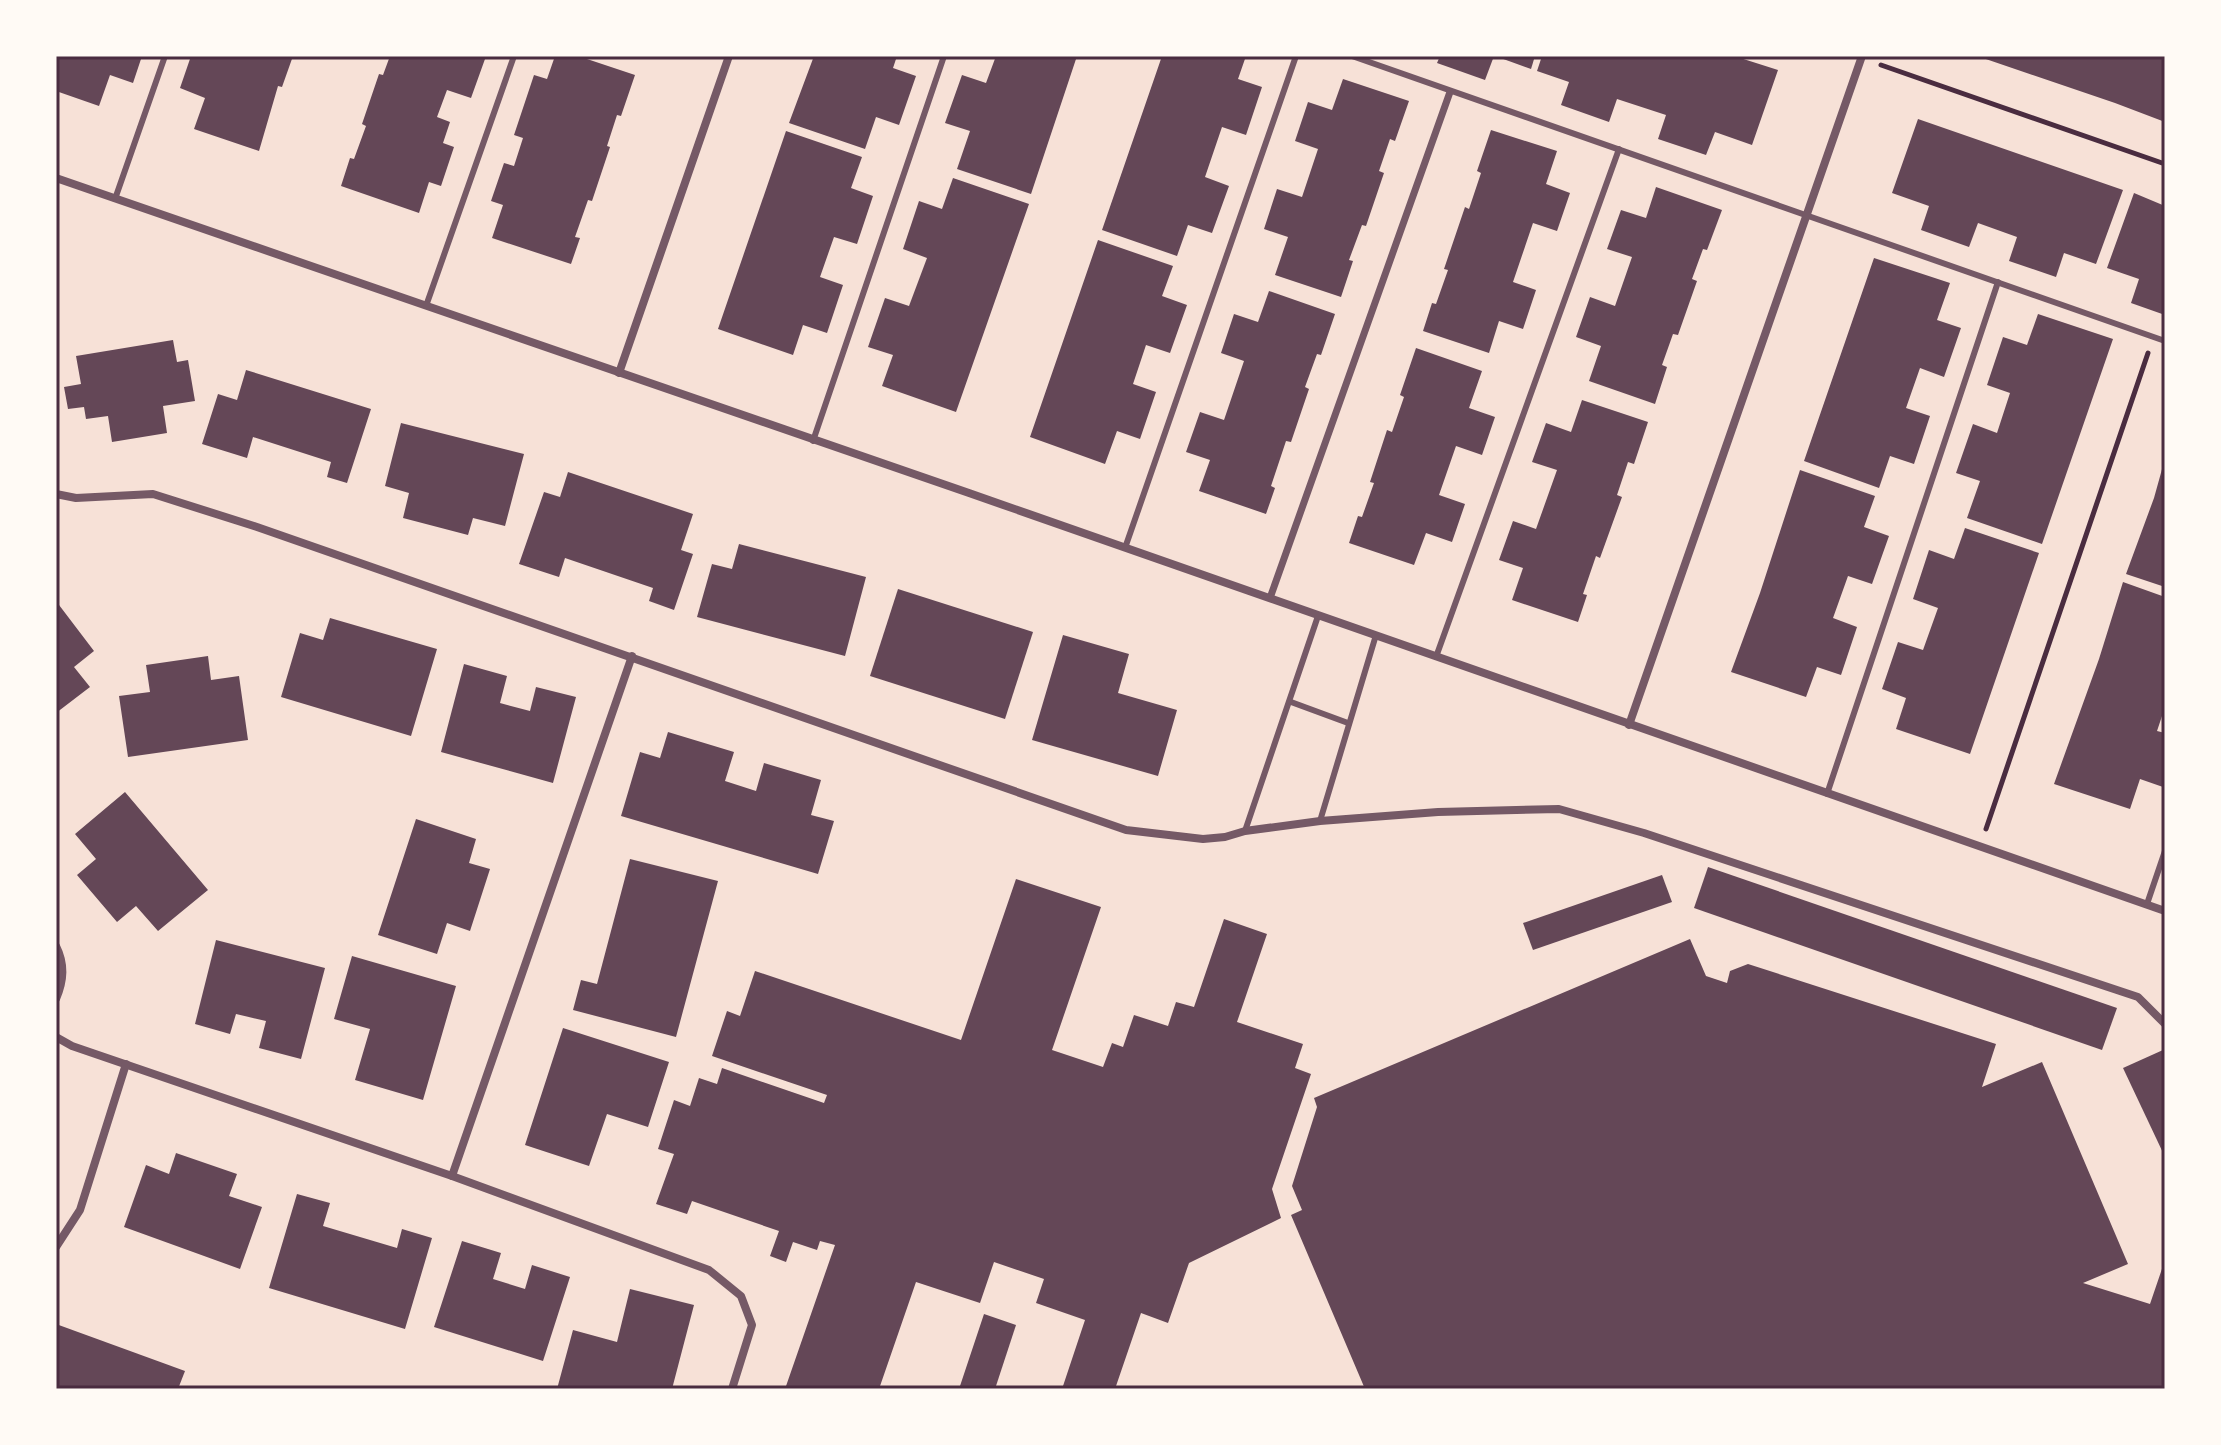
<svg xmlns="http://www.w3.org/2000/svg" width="2221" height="1445" font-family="'Titillium Web',sans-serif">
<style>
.building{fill:#644757}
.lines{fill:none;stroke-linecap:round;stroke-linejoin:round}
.path{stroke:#4a2c40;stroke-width:5}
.service{stroke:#755966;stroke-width:6}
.pedestrian{stroke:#755966;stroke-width:7}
.minor{stroke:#755966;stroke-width:8}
.neatline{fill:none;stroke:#4a2c40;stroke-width:3}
</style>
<rect width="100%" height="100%" fill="#f7e1d7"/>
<g class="building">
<polygon points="56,56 142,56 133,83 110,75 99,106 56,91"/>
<polygon points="191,56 293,56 282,87 278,86 259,151 194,129 205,98 180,88"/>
<polygon points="390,56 477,56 485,59 471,98 447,90 437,117 450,122 443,143 454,147 441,186 429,182 419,213 341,186 350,158 354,159 366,126 362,124 379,74 383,75"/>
<polygon points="555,56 578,56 635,75 621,116 617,115 607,146 610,147 592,201 588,200 575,237 580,238 571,264 492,238 503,205 491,201 504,163 514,166 523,138 514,135 534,75 547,79"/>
<polygon points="814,56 897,56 893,68 916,76 899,125 876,117 865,149 789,123"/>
<polygon points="996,56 1077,56 1031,194 957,169 970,131 945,123 962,75 986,83"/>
<polygon points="1162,56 1246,56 1238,79 1262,87 1246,135 1222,127 1205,177 1229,186 1212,233 1188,225 1177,256 1102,230"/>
<polygon points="1440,56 1494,56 1485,80 1437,63"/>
<polygon points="1495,56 1535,56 1531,69"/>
<polygon points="1542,56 1734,56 1778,70 1752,145 1715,132 1706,155 1658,139 1666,115 1617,99 1609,122 1561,105 1569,82 1537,71"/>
<polygon points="1977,56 2165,56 2165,122 2115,103"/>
<polygon points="1343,79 1409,101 1395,141 1390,139 1379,171 1384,173 1366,226 1362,225 1349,260 1353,261 1341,297 1275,275 1288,237 1264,229 1277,189 1302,197 1318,149 1295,141 1308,102 1332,110"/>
<polygon points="1918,119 2123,190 2096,264 2064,253 2056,277 2009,261 2017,237 1978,223 1969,247 1921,230 1929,206 1892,193"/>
<polygon points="1491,130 1557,151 1546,184 1570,193 1557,231 1533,223 1513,282 1536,290 1523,329 1499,321 1489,353 1423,331 1432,303 1436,304 1448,270 1444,269 1465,207 1469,209 1481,173 1477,171"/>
<polygon points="786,131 862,157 851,188 873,196 857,244 834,237 820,277 843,285 827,333 803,325 793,355 718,329"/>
<polygon points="953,178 1029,204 956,412 882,386 893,355 868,347 885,298 909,306 927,258 903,249 919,201 942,209"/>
<polygon points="1656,187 1722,210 1707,250 1703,249 1692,279 1697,281 1678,335 1673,334 1662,365 1667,367 1655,404 1589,381 1601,346 1576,337 1590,297 1615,306 1632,257 1607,249 1621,210 1646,218"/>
<polygon points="2134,193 2165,206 2165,315 2131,303 2139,279 2107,268"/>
<polygon points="1098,240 1173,266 1162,296 1187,305 1170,353 1146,345 1133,384 1156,392 1140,439 1117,431 1105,464 1030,437"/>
<polygon points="1874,258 1950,283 1937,320 1961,328 1944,377 1920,368 1906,408 1930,416 1914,464 1890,456 1879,488 1804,461"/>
<polygon points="1269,291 1335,314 1321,355 1317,354 1305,387 1309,389 1291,442 1286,441 1271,486 1275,488 1266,514 1199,491 1210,460 1186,452 1200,412 1224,420 1244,361 1221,353 1234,314 1258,322"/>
<polygon points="2038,314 2113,339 2042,544 1967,518 1980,481 1956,473 1973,424 1997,433 2010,393 1987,385 2003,337 2027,345"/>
<polygon points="173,340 177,362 188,360 195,401 163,406 167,433 112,442 108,416 86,419 84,407 68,409 64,387 81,384 76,356"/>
<polygon points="1416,348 1482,371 1469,408 1495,417 1482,455 1456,446 1439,495 1465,504 1452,542 1426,533 1414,565 1349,543 1358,516 1362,517 1374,483 1370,482 1387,430 1392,432 1404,397 1400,395"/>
<polygon points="246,370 371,409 347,483 327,477 331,462 253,437 247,458 202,444 218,394 237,400"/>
<polygon points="1582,400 1648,422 1634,464 1628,462 1617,495 1622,497 1600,558 1596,556 1583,594 1587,595 1578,622 1512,600 1523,568 1499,560 1513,521 1536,529 1557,470 1532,462 1546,423 1571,432"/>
<polygon points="401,423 524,454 505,526 473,518 468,535 403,518 409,493 385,486"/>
<polygon points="2164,462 2165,462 2165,587 2126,574 2154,498"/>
<polygon points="1800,470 1875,496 1864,527 1889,536 1872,584 1848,576 1833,618 1857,627 1841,675 1817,667 1806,697 1731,672 1760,593"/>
<polygon points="568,472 693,514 681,550 693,554 674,610 649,601 653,588 565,558 559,577 519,564 544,492 560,497"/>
<polygon points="1965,528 2039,553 1970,754 1896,729 1906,698 1882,689 1898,642 1923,650 1938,608 1913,599 1929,550 1954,559"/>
<polygon points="739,544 866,577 845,656 697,617 712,564 732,569"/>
<polygon points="2123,582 2165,597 2165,707 2157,731 2165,733 2165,782 2163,787 2140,779 2130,809 2054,784 2099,659"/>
<polygon points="898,589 1033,632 1005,719 870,676"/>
<polygon points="56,601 94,651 74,667 90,687 56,713"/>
<polygon points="330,618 437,649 411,736 281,697 300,633 323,640"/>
<polygon points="1063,635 1129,654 1118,693 1177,710 1158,776 1032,740"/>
<polygon points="208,656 211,680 239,676 248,740 128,757 119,696 150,692 146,665"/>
<polygon points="464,664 507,676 500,703 530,711 536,687 576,697 553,783 441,752"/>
<polygon points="668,732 734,752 725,781 756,791 764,763 821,780 811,815 834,821 818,874 621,816 640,752 660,758"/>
<polygon points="125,792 208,890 158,931 136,906 117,922 77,875 96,859 75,834"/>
<polygon points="416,819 476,839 469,863 490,869 470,931 447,923 437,954 378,935"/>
<polygon points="630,859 718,881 676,1037 573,1010 581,980 597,984"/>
<polygon points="1708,867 2117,1008 2102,1050 1694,908"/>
<polygon points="1662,875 1672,902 1533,950 1523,923"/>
<polygon points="1016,879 1101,907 1052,1050 1103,1067 1112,1043 1123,1047 1134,1015 1168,1026 1176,1002 1194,1007 1224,919 1267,934 1237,1022 1303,1044 1295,1068 1311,1074 1272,1189 1281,1218 1189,1263 1168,1323 1141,1313 1115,1389 1062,1389 1085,1320 1036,1303 1044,1279 994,1262 980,1303 916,1282 879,1389 785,1389 835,1245 820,1241 817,1250 793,1242 786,1262 770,1256 779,1231 692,1201 687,1214 656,1204 674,1154 658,1149 674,1100 690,1106 699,1078 717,1084 722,1068 824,1103 827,1095 712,1056 727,1011 740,1016 755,971 961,1040"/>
<polygon points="1690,939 1706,976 1727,983 1730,971 1748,964 1996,1044 1982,1087 2042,1062 2128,1264 2083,1283 2150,1304 2165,1260 2165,1389 1365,1389 1291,1215 1302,1210 1292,1186 1317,1107 1314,1098"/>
<polygon points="216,940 325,968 301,1059 259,1048 266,1021 236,1014 230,1034 195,1024"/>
<polygon points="352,956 456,986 423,1100 355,1080 370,1029 334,1019"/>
<polygon points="563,1028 669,1062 648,1127 607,1114 589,1166 525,1145"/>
<polygon points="2163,1050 2165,1054 2165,1157 2123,1068"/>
<polygon points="176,1153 237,1174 229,1196 262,1207 240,1269 124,1227 146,1165 169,1174"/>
<polygon points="297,1194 330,1203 323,1226 397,1248 402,1229 432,1238 405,1329 269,1288"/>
<polygon points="462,1241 501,1253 493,1279 525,1289 532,1265 570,1277 543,1361 434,1327"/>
<polygon points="630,1289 694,1305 672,1389 557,1389 573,1330 617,1342"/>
<polygon points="984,1314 1016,1325 995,1389 959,1389"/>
<polygon points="56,1324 185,1371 178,1389 56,1389"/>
</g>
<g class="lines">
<g class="path">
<polyline points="1881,65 2165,164"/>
<polyline points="1986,829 2148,353"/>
</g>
<g class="service">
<polyline points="1352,56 2165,341"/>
<polyline points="115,199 165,56"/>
<polyline points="426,306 514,56"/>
<polyline points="813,441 944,56"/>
<polyline points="1125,548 1296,56"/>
<polyline points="1436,657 1619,149"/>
<polyline points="1291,702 1348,723"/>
<polyline points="1827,794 1998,282"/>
<polyline points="1320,821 1376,635"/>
<polyline points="1245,831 1318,616"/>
<polyline points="2147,904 2165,851"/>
</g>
<polyline class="pedestrian" points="1270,598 1450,92"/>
<g class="minor">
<polyline points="56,178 969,493 2165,911"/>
<polyline points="619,373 729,56"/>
<polyline points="56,494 76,498 153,494 257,527 1126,830 1203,839 1225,837 1245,831 1320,821 1438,812 1559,809 1644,833 2138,997 2165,1024"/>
<polyline points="1629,725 1862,56"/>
<path d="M 56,946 C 65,964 64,980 56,999"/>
<polyline points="56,1037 72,1046 452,1176 709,1270 741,1296 752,1325 732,1389"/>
<polyline points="452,1176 632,656"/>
<polyline points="56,1247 80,1210 126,1064"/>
</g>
</g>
<rect width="2221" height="1445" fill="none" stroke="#fffaf5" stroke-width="116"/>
<rect x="58" y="58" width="2105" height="1329" class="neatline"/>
</svg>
